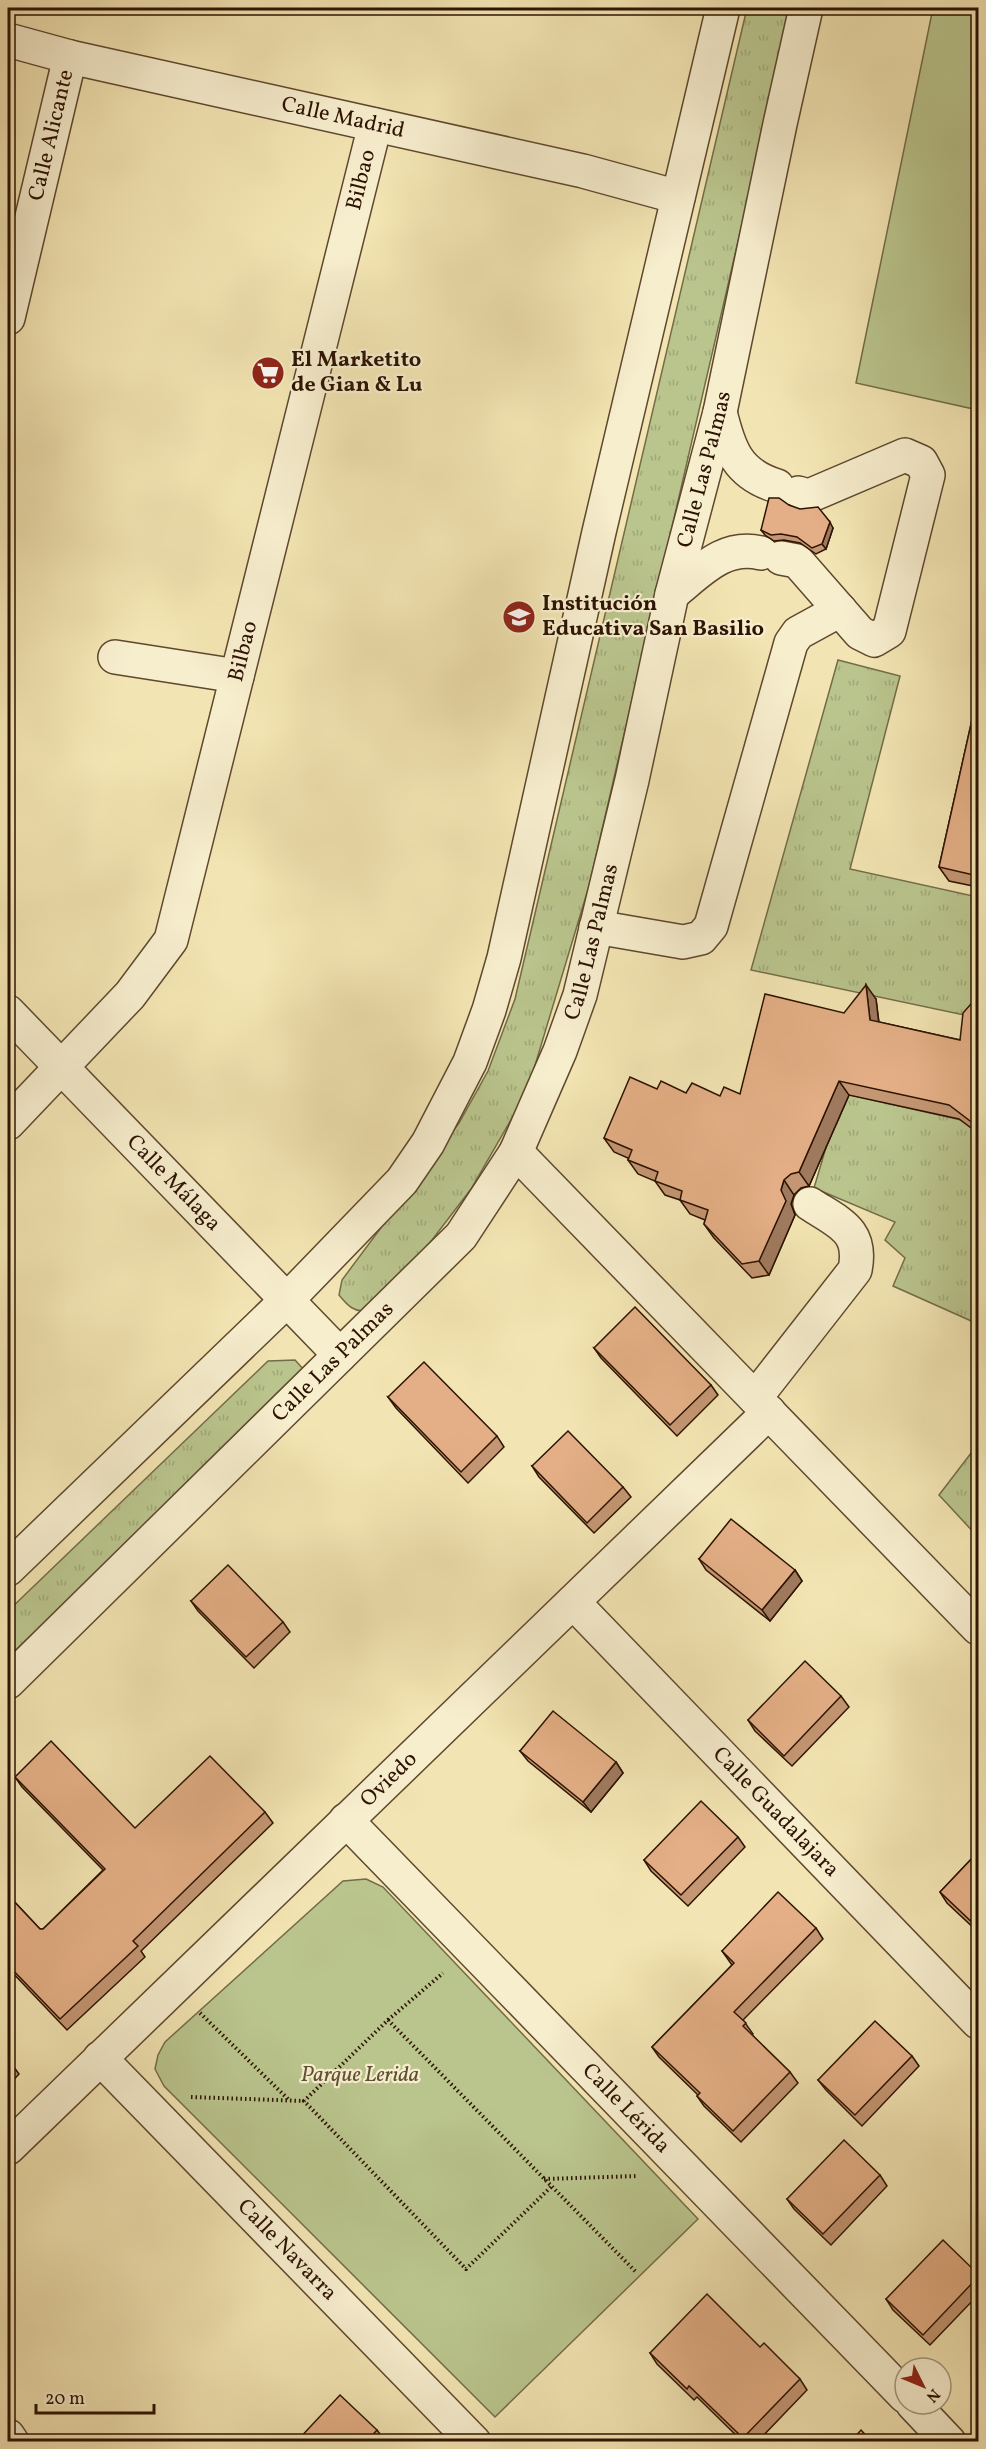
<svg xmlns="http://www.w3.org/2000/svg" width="986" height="2449" font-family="Vollkorn,serif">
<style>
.grass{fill:url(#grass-tufts);stroke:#736c48;stroke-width:1.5}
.park{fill:#bac58d;stroke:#736c48;stroke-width:1.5}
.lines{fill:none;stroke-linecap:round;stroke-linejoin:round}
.minor-casing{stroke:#5e482e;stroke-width:36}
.path{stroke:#2c1302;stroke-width:4;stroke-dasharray:1.5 3;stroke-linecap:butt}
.minor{stroke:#f7eece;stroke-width:33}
.wall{fill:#c49673;stroke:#2c1302;stroke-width:1.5}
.shaded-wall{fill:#a07a5e;stroke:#2c1302;stroke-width:1.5}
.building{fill:#e4af86;stroke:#2c1302;stroke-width:1.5}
.labels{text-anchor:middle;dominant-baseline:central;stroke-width:4.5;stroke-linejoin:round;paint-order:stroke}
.street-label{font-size:22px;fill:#2c1302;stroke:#f7eece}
.poi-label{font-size:22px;font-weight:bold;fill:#2c1302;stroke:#f7eece;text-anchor:start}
.park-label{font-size:22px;font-style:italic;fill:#5e5133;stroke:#f7eece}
</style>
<defs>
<pattern id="grass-tufts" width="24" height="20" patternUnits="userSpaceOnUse" patternTransform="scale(1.5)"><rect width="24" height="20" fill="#bac58d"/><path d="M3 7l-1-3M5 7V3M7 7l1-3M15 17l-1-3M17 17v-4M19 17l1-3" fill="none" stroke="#a0a878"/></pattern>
</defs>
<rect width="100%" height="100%" fill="#f3e5b3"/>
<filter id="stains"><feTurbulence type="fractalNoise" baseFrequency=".00333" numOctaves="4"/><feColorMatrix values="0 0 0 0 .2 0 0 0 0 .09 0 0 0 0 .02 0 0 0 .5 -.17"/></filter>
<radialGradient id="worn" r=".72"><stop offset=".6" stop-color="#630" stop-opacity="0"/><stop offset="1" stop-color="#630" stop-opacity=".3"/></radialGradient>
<g class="grass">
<path d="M 747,8 L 792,8 L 589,886 L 527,1092 L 471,1189 L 432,1240 L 369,1310 C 355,1314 347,1305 339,1295 L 342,1280 L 459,1123 L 488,1071 L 515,999 Z"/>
<polygon points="838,660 900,676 850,869 978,897 978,999 964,1015 751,970"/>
<polygon points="842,1093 961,1120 978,1133 978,1327 969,1320 893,1286 905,1258 885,1240 895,1222 814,1188"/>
<polygon points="295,1360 305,1371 8,1664 8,1611 268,1361"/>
<polygon points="978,1444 978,1537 939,1495"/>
</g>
<g class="park">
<polygon points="933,8 978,8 978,410 856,383"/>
<polygon points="366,1879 383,1887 698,2219 495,2417 164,2086 155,2069 158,2055 165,2042 343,1881"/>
</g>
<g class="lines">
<g class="minor-casing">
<g id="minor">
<path id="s1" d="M 8,40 L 70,57 L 583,171 L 678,197"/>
<path id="s2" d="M 8,318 L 70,57"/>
<path d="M 720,412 C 729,449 737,474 777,486"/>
<polyline points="781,558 797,561 860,633 874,640 889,631 928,475 921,462 905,455 809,496 798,493"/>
<path d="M 672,594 C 700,572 723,544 761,553"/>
<polyline points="115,657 237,676"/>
<polyline points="596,927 683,942 701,938 711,926 791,643 798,633 840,610"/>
<path id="s3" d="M 8,1012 L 340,1355"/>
<path id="s4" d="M 8,1123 L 130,995 L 171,940 L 375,125"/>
<polyline points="516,1152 978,1628"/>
<path d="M 755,1398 L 855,1270 C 863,1230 839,1223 810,1204"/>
<polyline points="8,1569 287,1300 402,1181 428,1143 470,1062 489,1010 504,958 599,532 723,8"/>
<path id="s5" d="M 573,1602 L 978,2022"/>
<path id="s6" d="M 8,1682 L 461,1236 L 516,1152 L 560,1051 L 580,995 L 632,780 L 672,594 L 720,412 L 780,124 L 806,8"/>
<path id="s7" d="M 346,1820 L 905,2396"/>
<path id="s8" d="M 100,2058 L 474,2442"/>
<path id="s9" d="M 8,2148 L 769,1412"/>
<polyline points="913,2404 949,2442"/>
<polyline points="8,2436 12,2442"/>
</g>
</g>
<g class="path">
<polyline points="200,2013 289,2100"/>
<polyline points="388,2020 443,1973"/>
<polyline points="191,2097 304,2101"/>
<polyline points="544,2179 638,2176"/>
<polyline points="551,2187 466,2269 304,2101 388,2020 637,2273"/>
</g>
<use href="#minor" class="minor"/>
</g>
<g class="wall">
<polygon points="789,505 833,528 826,549 816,554 800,543 784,540 774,541 765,535 761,530"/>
<polygon points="978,693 978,887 949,881 939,867"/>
<polygon points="978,996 978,1133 959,1119 849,1095 809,1186 801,1188 794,1195 791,1204 795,1215 769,1275 752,1278 714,1238 704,1224 705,1220 690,1214 680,1200 665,1195 655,1181 638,1174 628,1160 628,1158 614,1152 604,1138 657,1089 686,1093 720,1096 740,1094 844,1013 876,999 879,1022 960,1040"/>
<polygon points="594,1348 711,1385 718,1395 677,1436 601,1358"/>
<polygon points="388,1397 497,1436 504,1447 468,1483 396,1408"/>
<polygon points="532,1466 623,1487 631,1497 594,1533 539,1477"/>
<polygon points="699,1559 795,1570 802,1581 770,1621 706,1570"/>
<polygon points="191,1601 283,1622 290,1632 254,1668 198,1611"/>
<polygon points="841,1696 849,1707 792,1766 755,1731 748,1720"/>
<polygon points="520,1751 616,1762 623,1773 591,1812 528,1761"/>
<polygon points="15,1777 135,1828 265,1812 273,1823 141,1951 145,1957 67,2030 8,1968 8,1895 40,1929 43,1929 103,1870 22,1787"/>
<polygon points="738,1837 745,1847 688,1906 651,1871 644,1860"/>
<polygon points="978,1852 978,1932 947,1903 940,1892"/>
<polygon points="816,1928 823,1939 743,2020 753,2034 752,2035 790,2072 798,2083 741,2142 704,2106 697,2096 698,2095 659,2057 652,2047 732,1965 722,1951"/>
<polygon points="912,2056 919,2066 862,2126 826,2090 818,2080"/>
<polygon points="8,2059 19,2074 8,2086"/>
<polygon points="880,2175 887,2186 831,2245 794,2209 787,2199"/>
<polygon points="978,2274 978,2295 930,2345 893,2310 886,2299"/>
<polygon points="760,2347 800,2379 807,2390 757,2442 743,2442 697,2397 694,2400 657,2364 650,2353"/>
<polygon points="377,2430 385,2441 384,2442 296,2442"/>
</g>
<g class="shaded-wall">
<polygon points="830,522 833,528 826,549 822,544"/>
<polygon points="866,985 876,999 880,1034 870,1020"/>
<polygon points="839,1081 849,1095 809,1186 799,1172"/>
<polygon points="784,1180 794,1195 791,1204 795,1215 769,1275 759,1261"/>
<polygon points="795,1570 802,1581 770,1621 762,1610"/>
<polygon points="616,1762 623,1773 591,1812 583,1802"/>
</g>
<g class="building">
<polygon points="769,498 779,498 789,505 800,509 818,507 830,522 822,544 812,548 797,537 781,534 771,535 761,530"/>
<polygon points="978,693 978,876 939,867"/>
<polygon points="866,985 870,1020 960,1040 963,1013 978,996 978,1127 949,1105 839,1081 799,1172 791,1174 784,1180 781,1190 786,1201 759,1261 742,1264 704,1224 708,1210 680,1200 682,1191 655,1181 658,1172 628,1160 632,1150 604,1138 630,1077 657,1089 661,1081 686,1093 692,1083 720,1096 724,1087 740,1094 765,994 844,1013"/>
<polygon points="635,1307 711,1385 670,1425 594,1348"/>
<polygon points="424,1362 497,1436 461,1472 388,1397"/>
<polygon points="568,1431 623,1487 587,1523 532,1466"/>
<polygon points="731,1519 795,1570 762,1610 699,1559"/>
<polygon points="228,1565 283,1622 246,1657 191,1601"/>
<polygon points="805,1661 841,1696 784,1756 748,1720"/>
<polygon points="553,1711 616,1762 583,1802 520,1751"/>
<polygon points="51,1741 135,1828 210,1756 265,1812 133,1941 138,1946 60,2019 8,1965 8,1895 40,1929 43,1929 105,1869 15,1777"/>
<polygon points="701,1801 738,1837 681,1895 644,1860"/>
<polygon points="978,1852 978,1925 977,1927 940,1892"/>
<polygon points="778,1892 816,1928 734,2012 746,2023 743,2026 790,2072 733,2131 697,2096 700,2093 652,2047 734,1963 722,1951"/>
<polygon points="875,2021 912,2056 855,2115 818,2080"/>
<polygon points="8,2059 12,2064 8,2068"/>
<polygon points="844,2140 880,2175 823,2234 787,2199"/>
<polygon points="943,2240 978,2274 978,2277 923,2335 886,2299"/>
<polygon points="707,2294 760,2347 764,2343 800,2379 743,2438 689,2386 687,2389 650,2353"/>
<polygon points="340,2395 377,2430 366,2442 296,2442"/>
<polygon points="861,2430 872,2442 850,2442"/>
</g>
<defs>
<g id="supermarket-disc" transform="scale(1.725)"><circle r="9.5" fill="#8f2418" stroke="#f7eece"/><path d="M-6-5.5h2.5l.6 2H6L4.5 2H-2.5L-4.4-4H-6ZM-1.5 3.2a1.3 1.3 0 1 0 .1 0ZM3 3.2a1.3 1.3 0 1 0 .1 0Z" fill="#fff"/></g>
<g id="school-disc" transform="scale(1.725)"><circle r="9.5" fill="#8f2418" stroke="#f7eece"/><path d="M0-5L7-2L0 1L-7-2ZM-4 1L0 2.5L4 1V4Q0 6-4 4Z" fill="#fff"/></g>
</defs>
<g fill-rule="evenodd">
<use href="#supermarket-disc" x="268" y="373"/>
<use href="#school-disc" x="519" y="617"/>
</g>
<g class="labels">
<g class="street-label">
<text stroke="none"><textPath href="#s1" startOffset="344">Calle Madrid</textPath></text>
<text stroke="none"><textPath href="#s2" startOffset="188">Calle Alicante</textPath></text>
<text stroke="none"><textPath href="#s4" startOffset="1029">Bilbao</textPath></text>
<text stroke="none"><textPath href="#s6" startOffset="1446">Calle Las Palmas</textPath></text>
<text stroke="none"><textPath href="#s4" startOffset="543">Bilbao</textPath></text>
<text stroke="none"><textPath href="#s6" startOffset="960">Calle Las Palmas</textPath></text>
<text stroke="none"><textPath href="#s3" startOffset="238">Calle Málaga</textPath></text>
<text stroke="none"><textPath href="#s6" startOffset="456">Calle Las Palmas</textPath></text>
<text stroke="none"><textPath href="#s9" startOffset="530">Oviedo</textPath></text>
<text stroke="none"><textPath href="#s5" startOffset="292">Calle Guadalajara</textPath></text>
<text stroke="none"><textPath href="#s7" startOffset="402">Calle Lérida</textPath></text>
<text stroke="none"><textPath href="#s8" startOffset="268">Calle Navarra</textPath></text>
</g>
<g class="poi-label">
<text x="291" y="360">El Marketito<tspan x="291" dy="25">de Gian &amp; Lu</tspan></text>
<text x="542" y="604">Institución<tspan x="542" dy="25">Educativa San Basilio</tspan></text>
</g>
<g class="park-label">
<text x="360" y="2075">Parque Lerida</text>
</g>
</g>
<rect width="986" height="2449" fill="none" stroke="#f3e5b3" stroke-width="30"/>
<rect x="9" y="9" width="968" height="2431" fill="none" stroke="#2c1302" stroke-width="3"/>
<rect x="15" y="15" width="956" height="2419" fill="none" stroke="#2c1302" stroke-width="1.5"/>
<g transform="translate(923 2386) rotate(133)"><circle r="28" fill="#f7eece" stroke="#a6967c" stroke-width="1.5"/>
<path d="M0-4.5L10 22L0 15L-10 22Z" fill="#8f2418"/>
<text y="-9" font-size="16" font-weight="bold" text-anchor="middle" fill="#2c1302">N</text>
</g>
<path d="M36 2404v9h118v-9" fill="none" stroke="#2c1302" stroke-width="3"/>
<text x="45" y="2404" font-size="18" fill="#2c1302" stroke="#f7eece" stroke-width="4.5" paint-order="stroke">20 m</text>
<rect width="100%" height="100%" filter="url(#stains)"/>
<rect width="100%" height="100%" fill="url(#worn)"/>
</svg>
